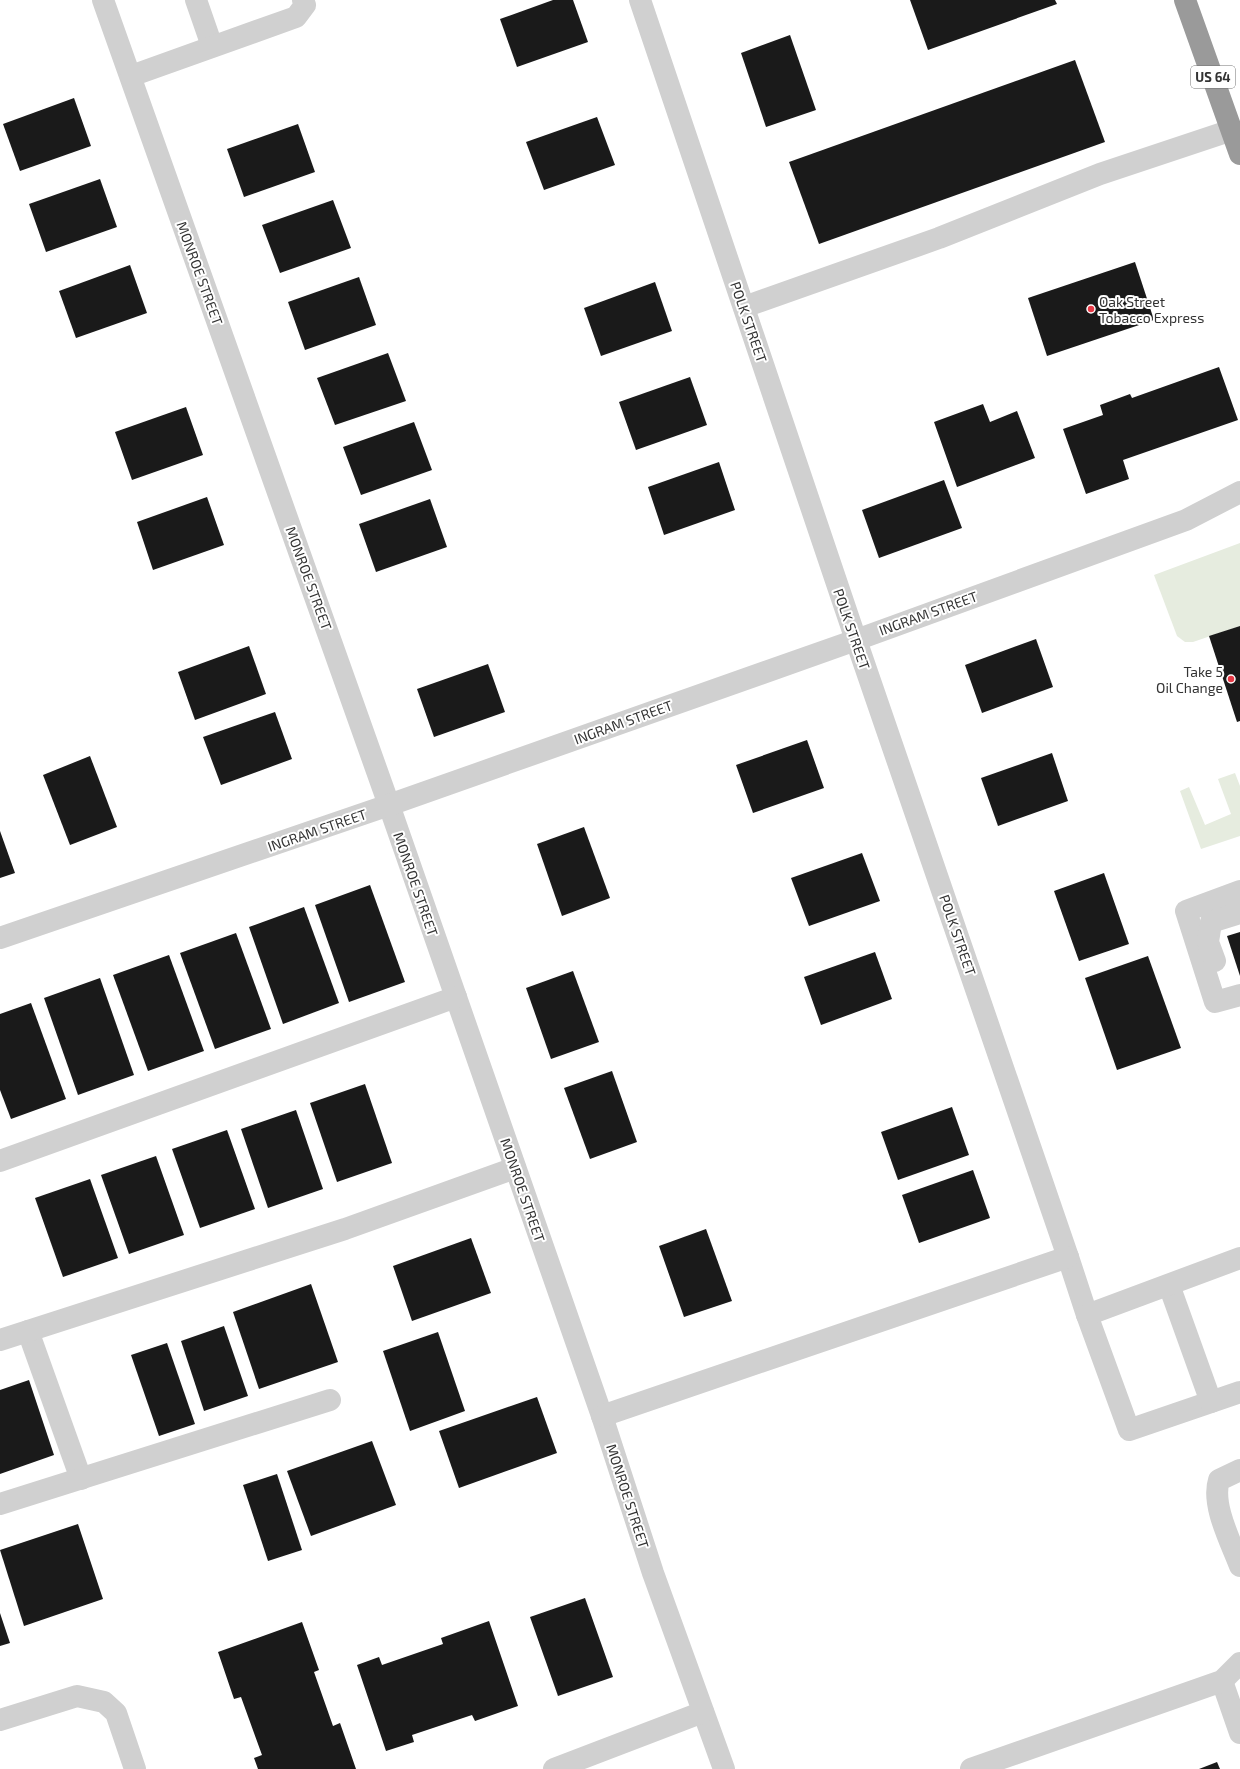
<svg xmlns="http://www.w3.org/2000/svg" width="1240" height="1769" font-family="'Exo 2',sans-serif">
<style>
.green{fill:#e6ecdf}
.building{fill:#1a1a1a}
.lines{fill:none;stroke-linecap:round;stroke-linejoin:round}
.minor{stroke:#d0d0d0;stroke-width:22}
.highway{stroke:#9a9a9a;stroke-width:22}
.poi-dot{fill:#e63946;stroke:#fff;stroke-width:1.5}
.labels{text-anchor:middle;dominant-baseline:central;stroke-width:4;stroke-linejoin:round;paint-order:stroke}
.shield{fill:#fff;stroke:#707070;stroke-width:1}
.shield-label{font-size:13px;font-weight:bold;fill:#333}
.street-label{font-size:14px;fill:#333;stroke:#fff}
.poi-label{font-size:14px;fill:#333;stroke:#fff;text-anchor:start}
</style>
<rect width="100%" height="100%" fill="#fff"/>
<g class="green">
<polygon points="1240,543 1240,626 1193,642 1185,642 1177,636 1154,575"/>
<polygon points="1235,773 1240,786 1240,836 1201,849 1180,791 1189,787 1205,825 1231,814 1218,779"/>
</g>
<g class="building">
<polygon points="553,0 573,0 588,42 517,67 500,19"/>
<polygon points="910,0 1055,0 1057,4 928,50"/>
<polygon points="790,35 816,110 766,127 741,53"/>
<polygon points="1075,60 1105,142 819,244 789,162"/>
<polygon points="74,98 91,146 20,171 3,124"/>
<polygon points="597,117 615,165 544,190 526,142"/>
<polygon points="298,124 315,172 244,197 227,149"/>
<polygon points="100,179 117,227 46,252 29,204"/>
<polygon points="333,200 351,248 280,273 262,225"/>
<polygon points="1135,262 1154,320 1047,356 1028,298"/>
<polygon points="130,265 147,313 76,338 59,291"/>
<polygon points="359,277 376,325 305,350 288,302"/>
<polygon points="655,282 672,331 601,356 584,308"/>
<polygon points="388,353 406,401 335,425 317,378"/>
<polygon points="1219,367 1238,420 1123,460 1129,479 1086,494 1063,429 1103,415 1100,405 1130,394 1132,398"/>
<polygon points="690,377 707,425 636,450 619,402"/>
<polygon points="983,404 990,422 1017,411 1035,458 957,487 934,422"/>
<polygon points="186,407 203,455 132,480 115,432"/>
<polygon points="414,422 432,470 361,495 343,447"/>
<polygon points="719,462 735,510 664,535 648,487"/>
<polygon points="944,480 962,528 879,558 862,510"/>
<polygon points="207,497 224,545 153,570 137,522"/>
<polygon points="430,499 447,547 376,572 359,524"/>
<polygon points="1240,626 1240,721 1237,722 1209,636"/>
<polygon points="1036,639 1053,687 982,713 965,665"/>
<polygon points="249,646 266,694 195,720 178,672"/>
<polygon points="488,664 505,712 434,737 417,689"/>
<polygon points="275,712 292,759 221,785 203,737"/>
<polygon points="807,740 824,788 753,813 736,765"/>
<polygon points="1052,753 1068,801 998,826 981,778"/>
<polygon points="90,756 117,827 70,845 43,775"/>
<polygon points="584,827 610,898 562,916 537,844"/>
<polygon points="0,831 15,873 0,878"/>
<polygon points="862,853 880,901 809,926 791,878"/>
<polygon points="1104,873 1129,944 1079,961 1054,891"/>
<polygon points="370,885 405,982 349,1002 315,905"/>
<polygon points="304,907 339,1003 283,1024 249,927"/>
<polygon points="1240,932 1240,976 1227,936"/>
<polygon points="236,933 271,1029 215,1049 180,953"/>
<polygon points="875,952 892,999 821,1025 804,977"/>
<polygon points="169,955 204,1051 148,1071 113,975"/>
<polygon points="1148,956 1181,1048 1117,1070 1085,978"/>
<polygon points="573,971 599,1042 551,1059 526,988"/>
<polygon points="100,978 134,1075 78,1095 44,998"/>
<polygon points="31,1003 66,1099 11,1119 0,1090 0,1014"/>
<polygon points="612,1071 637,1142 590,1159 564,1088"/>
<polygon points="365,1084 392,1163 337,1182 310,1103"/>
<polygon points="952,1107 969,1155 898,1180 881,1132"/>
<polygon points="296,1110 323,1189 268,1208 241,1129"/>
<polygon points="227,1130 255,1209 200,1228 172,1149"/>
<polygon points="156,1156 184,1235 129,1254 101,1175"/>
<polygon points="973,1170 990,1218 919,1243 902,1195"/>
<polygon points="90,1179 118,1258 63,1277 35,1198"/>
<polygon points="706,1229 732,1301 684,1317 659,1246"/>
<polygon points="471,1238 491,1293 412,1321 393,1266"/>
<polygon points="311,1284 338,1362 259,1389 233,1312"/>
<polygon points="224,1326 248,1396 204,1411 181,1341"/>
<polygon points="438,1332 465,1411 410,1431 383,1351"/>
<polygon points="167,1343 195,1424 159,1436 131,1355"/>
<polygon points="29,1380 54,1455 0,1474 0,1390"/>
<polygon points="537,1397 557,1453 459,1488 439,1431"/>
<polygon points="372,1441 396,1505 311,1536 287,1471"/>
<polygon points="277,1474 302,1550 268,1561 243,1485"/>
<polygon points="78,1524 103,1599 24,1626 0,1550"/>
<polygon points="585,1598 613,1677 558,1696 530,1617"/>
<polygon points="0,1613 10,1643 0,1646"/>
<polygon points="489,1621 518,1706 475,1721 472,1715 412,1735 414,1742 386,1751 357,1665 379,1657 382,1665 443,1644 441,1638"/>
<polygon points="302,1622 319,1670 314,1672 333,1726 340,1723 356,1769 258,1769 254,1758 262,1755 241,1697 234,1699 218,1652"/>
<polygon points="1217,1762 1220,1769 1199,1769"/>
</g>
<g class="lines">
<g class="minor">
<polyline points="103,0 389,805 602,1416 653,1573 724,1769"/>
<polyline points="196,0 212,46"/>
<polyline points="640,0 856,640 1068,1257 1087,1315 1129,1430 1240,1392"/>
<polyline points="131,76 296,17 305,5 303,0"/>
<polyline points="744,307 939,238 1100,174 1232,130"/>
<polyline points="1240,891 1186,911 1215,1002 1240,995"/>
<polyline points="0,938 389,805 856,640 1186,520 1240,492"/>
<polyline points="1215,961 1208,942 1211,922 1240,913"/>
<polyline points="0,1161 456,997"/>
<polyline points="1169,1285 1211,1402"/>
<polyline points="1087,1315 1240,1258"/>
<polyline points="28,1331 81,1479"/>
<polyline points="0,1340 345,1229 515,1168"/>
<polyline points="602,1416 1068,1257"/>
<path d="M 1240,1470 L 1219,1480 C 1211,1505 1231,1542 1240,1566"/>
<polyline points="0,1504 330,1400"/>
<polyline points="1222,1681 1240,1733"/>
<polyline points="0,1720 77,1696 104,1702 116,1713 135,1769"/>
<polyline points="554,1769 703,1712"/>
<polyline points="971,1769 1222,1681 1240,1663"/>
</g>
<polyline class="highway" points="1185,0 1240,154"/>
</g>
<g class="poi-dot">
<circle cx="1091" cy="309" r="4"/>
<circle cx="1231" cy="679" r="4"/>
</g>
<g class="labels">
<rect class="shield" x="1191" y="66" width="44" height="22" rx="3"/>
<g class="shield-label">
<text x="1213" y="77">US 64</text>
</g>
<g class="street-label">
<text transform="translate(200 273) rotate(70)">MONROE STREET</text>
<text transform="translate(749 322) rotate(71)">POLK STREET</text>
<text transform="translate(309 578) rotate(70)">MONROE STREET</text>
<text transform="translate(928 613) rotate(-20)">INGRAM STREET</text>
<text transform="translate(852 629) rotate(71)">POLK STREET</text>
<text transform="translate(623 722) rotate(-20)">INGRAM STREET</text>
<text transform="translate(317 830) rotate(-19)">INGRAM STREET</text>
<text transform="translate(416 884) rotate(71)">MONROE STREET</text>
<text transform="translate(958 935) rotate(71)">POLK STREET</text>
<text transform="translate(523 1190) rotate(71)">MONROE STREET</text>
<text transform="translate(628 1496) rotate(72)">MONROE STREET</text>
</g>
<g class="poi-label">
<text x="1099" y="301">Oak Street<tspan x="1099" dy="16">Tobacco Express</tspan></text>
<text x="1223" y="671" text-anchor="end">Take 5<tspan x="1223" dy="16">Oil Change</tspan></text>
</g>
</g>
</svg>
